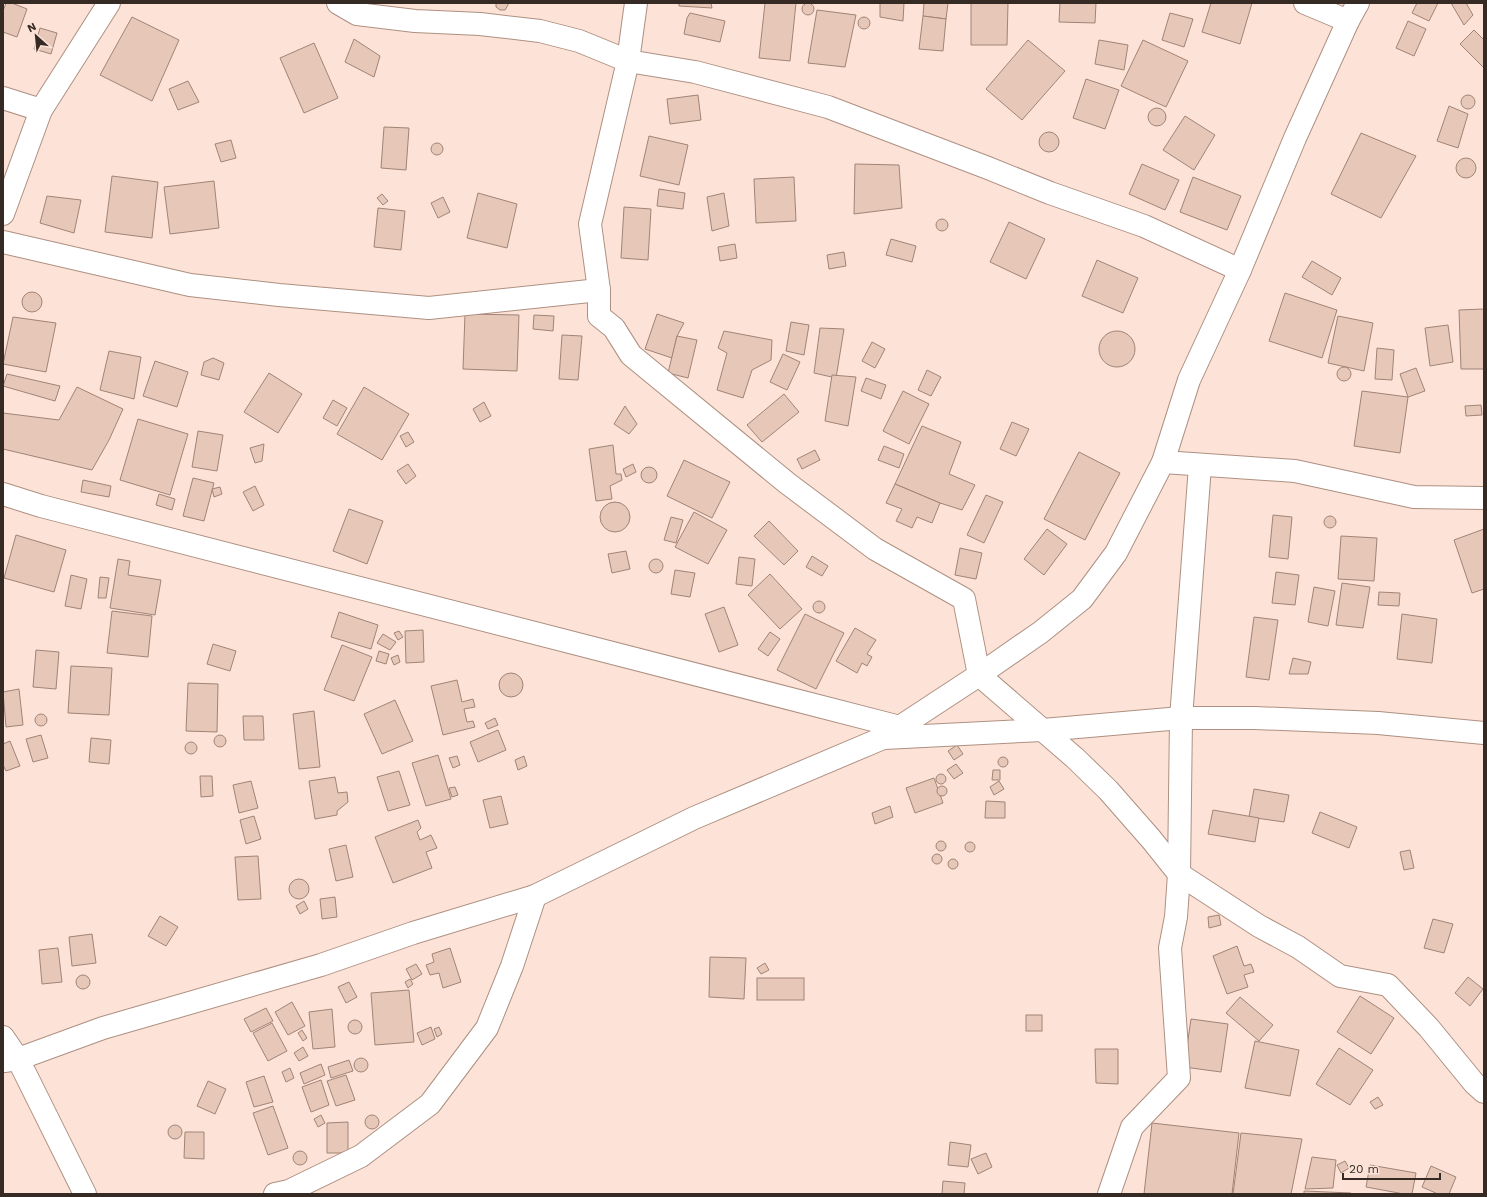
<svg xmlns="http://www.w3.org/2000/svg" width="1487" height="1197" font-family="'Work Sans',sans-serif">
<style>
.building{fill:#e6c7b8;stroke:#a18476}
.lines{fill:none;stroke-linecap:round;stroke-linejoin:round}
.minor-casing{stroke:#ae9082;stroke-width:24}
.minor{stroke:#fff;stroke-width:22}
</style>
<rect width="100%" height="100%" fill="#fde3d7"/>
<g class="building">
<polygon points="6,3 12,3 27,9 17,37 3,32 3,11"/>
<polygon points="496,3 508,3 508,5 505,10 500,10 496,7"/>
<polygon points="679,3 711,3 712,8 679,6"/>
<polygon points="765,3 796,3 790,61 759,58"/>
<polygon points="880,3 904,3 903,21 880,17"/>
<polygon points="924,3 948,3 946,19 923,16"/>
<polygon points="971,3 1008,3 1007,45 971,45"/>
<polygon points="1060,3 1096,3 1095,23 1059,22"/>
<polygon points="1211,3 1252,3 1240,44 1202,32"/>
<polygon points="1417,3 1438,3 1429,21 1412,13"/>
<polygon points="1451,3 1466,3 1473,15 1464,25"/>
<circle cx="808" cy="9" r="6"/>
<polygon points="817,10 856,15 845,67 808,63"/>
<polygon points="690,13 725,21 720,42 684,34 687,18"/>
<polygon points="1170,13 1193,19 1184,47 1162,40"/>
<polygon points="923,16 946,19 943,51 919,49"/>
<circle cx="864" cy="23" r="6"/>
<polygon points="132,17 179,40 152,101 100,75"/>
<polygon points="1408,21 1426,29 1414,56 1396,48"/>
<polygon points="40,28 57,33 51,54 34,49"/>
<polygon points="1474,30 1484,40 1484,68 1460,44"/>
<polygon points="354,39 380,56 374,77 345,62"/>
<polygon points="1028,40 1065,71 1022,120 986,89"/>
<polygon points="1099,40 1128,45 1124,70 1095,64"/>
<polygon points="1143,40 1188,61 1166,107 1121,86"/>
<polygon points="314,43 338,98 304,113 280,58"/>
<polygon points="1086,79 1119,90 1105,129 1073,118"/>
<polygon points="188,81 199,102 178,110 169,89"/>
<circle cx="1468" cy="102" r="7"/>
<polygon points="698,95 701,120 670,124 667,99"/>
<polygon points="1449,106 1468,114 1458,148 1437,141"/>
<circle cx="1157" cy="117" r="9"/>
<polygon points="1185,116 1215,135 1194,170 1163,150"/>
<polygon points="384,127 409,128 406,170 381,168"/>
<circle cx="1049" cy="142" r="10"/>
<polygon points="1361,133 1416,156 1381,218 1331,194"/>
<polygon points="649,136 688,145 679,185 640,176"/>
<polygon points="231,140 236,158 221,162 215,144"/>
<circle cx="437" cy="149" r="6"/>
<circle cx="1466" cy="168" r="10"/>
<polygon points="855,164 899,165 902,208 854,214"/>
<polygon points="1142,164 1179,180 1165,210 1129,194"/>
<polygon points="112,176 158,182 152,238 105,232"/>
<polygon points="794,177 796,221 756,223 754,179"/>
<polygon points="1193,177 1241,196 1227,230 1180,212"/>
<polygon points="214,181 219,228 170,234 164,187"/>
<polygon points="659,189 685,193 683,209 657,206"/>
<polygon points="478,193 517,204 507,248 467,238"/>
<polygon points="724,193 729,226 712,231 707,197"/>
<polygon points="382,194 388,201 383,205 377,198"/>
<polygon points="47,196 81,200 74,233 40,223"/>
<polygon points="443,197 450,212 438,218 431,203"/>
<polygon points="624,207 651,209 648,260 621,258"/>
<polygon points="378,208 405,211 401,250 374,247"/>
<circle cx="942" cy="225" r="6"/>
<polygon points="1009,222 1045,239 1026,279 990,262"/>
<polygon points="891,239 916,246 912,262 886,255"/>
<polygon points="735,244 737,258 720,261 718,247"/>
<polygon points="844,252 846,266 829,269 827,255"/>
<polygon points="1097,260 1138,278 1123,313 1082,296"/>
<polygon points="1312,261 1341,278 1332,295 1302,277"/>
<circle cx="32" cy="302" r="10"/>
<polygon points="1285,293 1337,310 1322,358 1269,341"/>
<polygon points="1484,309 1484,369 1461,369 1459,310"/>
<polygon points="465,314 519,315 517,371 463,369"/>
<polygon points="657,314 684,323 677,336 672,358 645,349"/>
<polygon points="534,315 554,316 553,331 533,329"/>
<polygon points="1338,316 1373,323 1364,371 1328,363"/>
<polygon points="13,317 56,323 46,372 3,364"/>
<polygon points="791,322 809,325 804,355 786,351"/>
<polygon points="1448,325 1453,362 1430,366 1425,328"/>
<polygon points="820,328 844,329 836,378 814,373"/>
<polygon points="724,331 772,340 771,360 752,370 743,398 717,390 727,353 718,348"/>
<circle cx="1117" cy="349" r="18"/>
<polygon points="562,335 582,336 578,380 559,379"/>
<polygon points="677,336 697,340 688,378 668,373"/>
<polygon points="872,342 885,349 875,368 862,361"/>
<polygon points="1377,348 1394,350 1392,380 1375,379"/>
<polygon points="109,351 141,357 134,399 100,390"/>
<polygon points="783,354 800,362 787,390 770,382"/>
<polygon points="213,358 224,363 219,380 201,375 204,362"/>
<polygon points="155,361 188,372 177,407 143,396"/>
<circle cx="1344" cy="374" r="7"/>
<polygon points="1416,368 1425,391 1408,397 1400,374"/>
<polygon points="927,370 941,377 931,396 918,390"/>
<polygon points="269,373 302,394 278,433 244,412"/>
<polygon points="7,374 60,386 55,401 3,386"/>
<polygon points="832,375 856,377 848,426 825,421"/>
<polygon points="866,378 886,385 881,399 861,391"/>
<polygon points="77,387 123,409 109,440 92,470 3,449 3,413 59,420"/>
<polygon points="364,387 409,414 382,460 337,434"/>
<polygon points="903,391 929,404 909,444 883,431"/>
<polygon points="1362,391 1408,397 1400,453 1354,446"/>
<polygon points="784,394 799,412 762,442 747,425"/>
<polygon points="333,400 347,408 337,426 323,418"/>
<polygon points="484,402 491,416 480,422 473,409"/>
<polygon points="1481,405 1482,415 1466,416 1465,406"/>
<polygon points="625,406 637,424 629,434 614,424"/>
<polygon points="138,419 188,434 170,495 120,480"/>
<polygon points="1012,422 1029,429 1016,456 1000,449"/>
<polygon points="922,426 961,442 949,474 975,485 962,510 940,503 895,484"/>
<polygon points="198,431 223,435 217,471 192,467"/>
<polygon points="408,432 414,442 406,447 400,436"/>
<polygon points="264,444 262,461 255,463 250,448"/>
<polygon points="613,445 616,474 621,474 622,480 610,486 612,499 596,501 589,449"/>
<polygon points="884,446 904,454 899,468 878,460"/>
<polygon points="815,450 820,460 802,469 797,459"/>
<polygon points="1079,452 1120,473 1085,540 1044,519"/>
<polygon points="684,460 730,482 712,518 667,496"/>
<polygon points="408,464 416,476 406,484 397,471"/>
<polygon points="633,464 636,472 626,477 623,469"/>
<circle cx="649" cy="475" r="8"/>
<polygon points="193,478 214,483 204,521 183,516"/>
<polygon points="83,480 111,486 109,497 81,492"/>
<polygon points="895,484 940,503 932,523 917,517 912,528 896,521 902,509 886,503"/>
<polygon points="255,486 264,505 253,511 243,492"/>
<polygon points="220,487 222,494 214,497 212,489"/>
<polygon points="159,494 175,499 172,510 156,505"/>
<polygon points="986,495 1003,502 984,543 967,535"/>
<circle cx="615" cy="517" r="15"/>
<polygon points="349,509 383,521 367,564 333,551"/>
<polygon points="694,512 727,530 708,564 675,547"/>
<polygon points="1273,515 1292,517 1288,559 1269,557"/>
<circle cx="1330" cy="522" r="6"/>
<polygon points="671,517 683,520 676,543 664,540"/>
<polygon points="769,521 798,551 784,565 754,536"/>
<polygon points="1047,529 1067,544 1044,575 1024,559"/>
<polygon points="1484,529 1484,589 1472,593 1454,540"/>
<polygon points="16,535 66,550 54,592 4,578"/>
<polygon points="1341,536 1377,538 1374,581 1338,579"/>
<polygon points="960,548 982,553 976,579 955,575"/>
<polygon points="626,551 630,569 612,573 608,554"/>
<polygon points="812,556 828,566 822,576 806,567"/>
<polygon points="739,557 755,559 752,586 736,584"/>
<polygon points="118,559 130,561 128,575 161,580 155,615 110,608"/>
<circle cx="656" cy="566" r="7"/>
<polygon points="675,570 695,573 690,597 671,594"/>
<polygon points="1276,572 1299,575 1295,605 1272,603"/>
<polygon points="770,574 802,609 780,629 748,595"/>
<polygon points="71,575 87,579 81,609 65,606"/>
<polygon points="100,577 109,578 106,598 98,598"/>
<polygon points="1342,583 1370,587 1363,628 1336,625"/>
<polygon points="1314,587 1335,591 1328,626 1308,622"/>
<polygon points="1379,592 1400,593 1399,606 1378,605"/>
<circle cx="819" cy="607" r="6"/>
<polygon points="724,607 738,645 719,652 705,614"/>
<polygon points="112,611 152,616 148,657 107,653"/>
<polygon points="339,612 378,625 371,649 331,637"/>
<polygon points="805,614 844,633 816,689 777,670"/>
<polygon points="1402,614 1437,619 1432,663 1397,659"/>
<polygon points="1254,617 1278,620 1269,680 1246,677"/>
<polygon points="855,628 876,640 867,654 872,657 867,666 862,663 857,673 836,661"/>
<polygon points="423,630 424,662 406,663 405,631"/>
<polygon points="399,631 403,637 398,640 394,633"/>
<polygon points="770,632 780,639 768,656 758,649"/>
<polygon points="383,634 396,642 390,650 377,643"/>
<polygon points="213,644 236,651 230,671 207,664"/>
<polygon points="342,645 372,657 354,701 324,690"/>
<polygon points="36,650 59,652 56,689 33,687"/>
<polygon points="379,651 389,654 386,664 376,661"/>
<polygon points="398,655 400,662 394,665 391,658"/>
<polygon points="1293,658 1311,662 1308,674 1289,674"/>
<polygon points="71,666 112,668 109,715 68,713"/>
<circle cx="511" cy="685" r="12"/>
<polygon points="457,680 462,702 473,699 475,707 464,709 467,722 473,721 475,727 443,735 431,686"/>
<polygon points="188,683 218,684 217,732 186,731"/>
<polygon points="19,689 23,725 6,727 3,692"/>
<polygon points="395,700 413,741 382,754 364,714"/>
<polygon points="314,711 320,767 299,769 293,714"/>
<circle cx="41" cy="720" r="6"/>
<polygon points="243,716 263,716 264,740 244,740"/>
<polygon points="495,718 498,725 488,729 485,723"/>
<polygon points="498,730 506,750 478,762 470,742"/>
<circle cx="220" cy="741" r="6"/>
<polygon points="41,735 48,758 33,762 26,739"/>
<polygon points="91,738 111,740 109,764 89,762"/>
<polygon points="10,741 20,766 6,771 3,765 3,744"/>
<circle cx="191" cy="748" r="6"/>
<polygon points="957,745 963,754 954,760 948,751"/>
<polygon points="438,755 451,799 426,806 412,763"/>
<polygon points="457,756 460,765 453,768 449,758"/>
<polygon points="524,756 527,766 518,770 515,760"/>
<circle cx="1003" cy="762" r="5"/>
<polygon points="956,764 963,773 954,779 947,770"/>
<polygon points="993,770 1000,770 1000,780 992,780"/>
<polygon points="399,771 410,805 388,811 377,777"/>
<circle cx="941" cy="779" r="5"/>
<polygon points="200,776 212,776 213,796 201,797"/>
<polygon points="335,777 338,793 347,792 348,802 337,811 337,815 315,819 309,781"/>
<polygon points="934,778 943,803 915,813 906,788"/>
<polygon points="251,781 258,808 239,813 233,785"/>
<polygon points="999,781 1004,789 994,795 990,787"/>
<circle cx="942" cy="791" r="5"/>
<polygon points="455,787 458,795 452,797 449,788"/>
<polygon points="1254,789 1289,795 1284,822 1249,817"/>
<polygon points="501,796 508,824 490,828 483,800"/>
<polygon points="986,801 1005,802 1005,818 985,818"/>
<polygon points="890,806 893,817 875,824 872,813"/>
<polygon points="1213,810 1259,818 1255,842 1208,834"/>
<polygon points="1320,812 1357,827 1349,848 1312,833"/>
<polygon points="254,816 261,839 246,844 240,820"/>
<polygon points="418,820 421,828 417,832 420,840 431,835 437,848 426,852 432,868 393,883 375,837"/>
<circle cx="941" cy="846" r="5"/>
<circle cx="970" cy="847" r="5"/>
<polygon points="346,845 353,877 336,881 329,849"/>
<polygon points="1410,850 1414,868 1404,870 1400,852"/>
<circle cx="937" cy="859" r="5"/>
<polygon points="258,856 261,899 238,900 235,857"/>
<circle cx="953" cy="864" r="5"/>
<circle cx="299" cy="889" r="10"/>
<polygon points="335,897 337,917 322,919 320,899"/>
<polygon points="304,901 308,909 300,914 296,906"/>
<polygon points="1219,915 1221,925 1209,928 1208,917"/>
<polygon points="160,916 178,927 166,946 148,936"/>
<polygon points="1433,919 1453,924 1444,953 1424,948"/>
<polygon points="92,934 96,963 72,966 69,937"/>
<polygon points="1237,946 1244,966 1251,964 1254,972 1244,975 1248,987 1227,994 1213,956"/>
<polygon points="58,948 62,982 42,984 39,950"/>
<polygon points="450,948 461,982 443,988 439,973 430,975 426,965 434,962 432,954"/>
<polygon points="710,957 746,958 744,999 709,997"/>
<polygon points="765,963 769,970 761,974 757,968"/>
<polygon points="416,964 422,974 412,980 406,969"/>
<circle cx="83" cy="982" r="7"/>
<polygon points="1468,977 1483,989 1470,1006 1455,993"/>
<rect x="757" y="978" width="47" height="22"/>
<polygon points="410,979 413,984 408,988 405,982"/>
<polygon points="349,982 357,997 346,1003 338,987"/>
<polygon points="409,990 414,1042 375,1045 371,993"/>
<polygon points="1360,996 1394,1018 1371,1054 1337,1032"/>
<polygon points="1240,997 1273,1025 1259,1041 1226,1013"/>
<polygon points="292,1002 305,1026 288,1035 275,1012"/>
<polygon points="266,1008 273,1021 251,1032 244,1019"/>
<polygon points="332,1009 335,1047 313,1049 309,1012"/>
<rect x="1026" y="1015" width="16" height="16"/>
<polygon points="1191,1019 1228,1024 1221,1072 1184,1067"/>
<circle cx="355" cy="1027" r="7"/>
<polygon points="272,1023 287,1051 268,1061 253,1033"/>
<polygon points="431,1027 435,1039 422,1045 417,1033"/>
<polygon points="439,1027 442,1034 437,1037 434,1029"/>
<polygon points="302,1030 307,1038 303,1041 298,1033"/>
<polygon points="1255,1041 1299,1050 1290,1096 1245,1088"/>
<polygon points="303,1047 308,1056 299,1061 294,1053"/>
<polygon points="1339,1048 1373,1070 1350,1105 1316,1084"/>
<polygon points="1095,1049 1118,1049 1118,1084 1096,1083"/>
<circle cx="361" cy="1065" r="7"/>
<polygon points="349,1060 353,1071 331,1078 328,1067"/>
<polygon points="321,1064 325,1075 304,1084 300,1073"/>
<polygon points="290,1068 294,1078 286,1082 282,1072"/>
<polygon points="346,1075 355,1100 336,1106 327,1081"/>
<polygon points="264,1076 273,1102 254,1107 246,1082"/>
<polygon points="321,1080 329,1105 311,1112 302,1087"/>
<polygon points="208,1081 226,1089 215,1114 197,1106"/>
<polygon points="1378,1097 1383,1105 1375,1109 1370,1102"/>
<polygon points="273,1106 288,1148 268,1155 253,1113"/>
<polygon points="321,1115 325,1123 318,1127 314,1119"/>
<circle cx="372" cy="1122" r="7"/>
<polygon points="348,1122 348,1153 327,1153 327,1123"/>
<polygon points="1152,1123 1239,1133 1232,1194 1144,1194"/>
<circle cx="175" cy="1132" r="7"/>
<polygon points="185,1132 204,1132 204,1159 184,1158"/>
<polygon points="1241,1133 1302,1139 1291,1194 1233,1194"/>
<polygon points="950,1142 971,1145 968,1167 948,1165"/>
<circle cx="300" cy="1158" r="7"/>
<polygon points="986,1153 992,1167 978,1174 971,1159"/>
<polygon points="1312,1157 1336,1160 1333,1188 1305,1189"/>
<polygon points="1345,1161 1349,1168 1341,1173 1337,1165"/>
<polygon points="1370,1165 1416,1173 1412,1194 1404,1194 1366,1187"/>
<polygon points="1431,1166 1456,1177 1449,1194 1438,1194 1422,1187"/>
<polygon points="943,1181 965,1183 964,1194 942,1194"/>
<polygon points="1304,1191 1351,1193 1352,1194 1304,1194"/>
</g>
<g class="lines">
<g class="minor-casing">
<g id="minor">
<polyline points="338,3 357,14 415,21 480,24 540,31 579,41 628,61 695,72 828,107 988,168 1050,193 1144,226 1240,270"/>
<polyline points="636,3 628,61 590,224 599,290 599,316 614,328 631,355 787,483 875,549 964,599 979,675 1075,758 1108,790 1151,839 1179,874 1259,926 1298,947 1340,976 1388,985 1429,1028 1474,1083 1484,1092"/>
<polyline points="1305,3 1348,21"/>
<polyline points="3,98 41,110"/>
<polyline points="3,214 41,110 109,3"/>
<polyline points="3,242 190,285 279,295 429,308 599,290"/>
<polyline points="1163,462 1295,471 1414,497 1484,498"/>
<polyline points="3,494 41,506 900,727"/>
<polyline points="884,738 1043,730 1181,718 1255,718 1378,723 1484,733"/>
<polyline points="3,1037 18,1059 4,1061"/>
<polyline points="85,1194 18,1059 103,1028 321,965 413,933 535,896 694,818 883,738 979,675 1041,632 1082,599 1116,553 1163,462 1189,380 1240,270 1295,138 1348,21 1358,3"/>
<polyline points="275,1194 289,1191 361,1156 430,1104 487,1028 512,966 535,896"/>
<polyline points="1109,1194 1132,1127 1179,1078 1170,948 1176,917 1179,874 1181,718 1200,466"/>
</g>
</g>
<use href="#minor" class="minor"/>
</g>
<rect width="1487" height="1197" fill="none" stroke="#362a25" stroke-width="8"/>
<g transform="translate(36 36) rotate(333)" stroke="#fde3d7" stroke-width="3" paint-order="stroke">
<path d="M0-3L7 15L0 10L-7 15Z" fill="#362a25"/>
<text y="-6" font-size="11" font-weight="bold" text-anchor="middle" fill="#362a25">N</text>
</g>
<path d="M1343 1173v6h97v-6" fill="none" stroke="#362a25" stroke-width="2"/>
<text x="1349" y="1173" font-size="12" fill="#362a25" stroke="#fde3d7" stroke-width="3" paint-order="stroke">20 m</text>
</svg>
